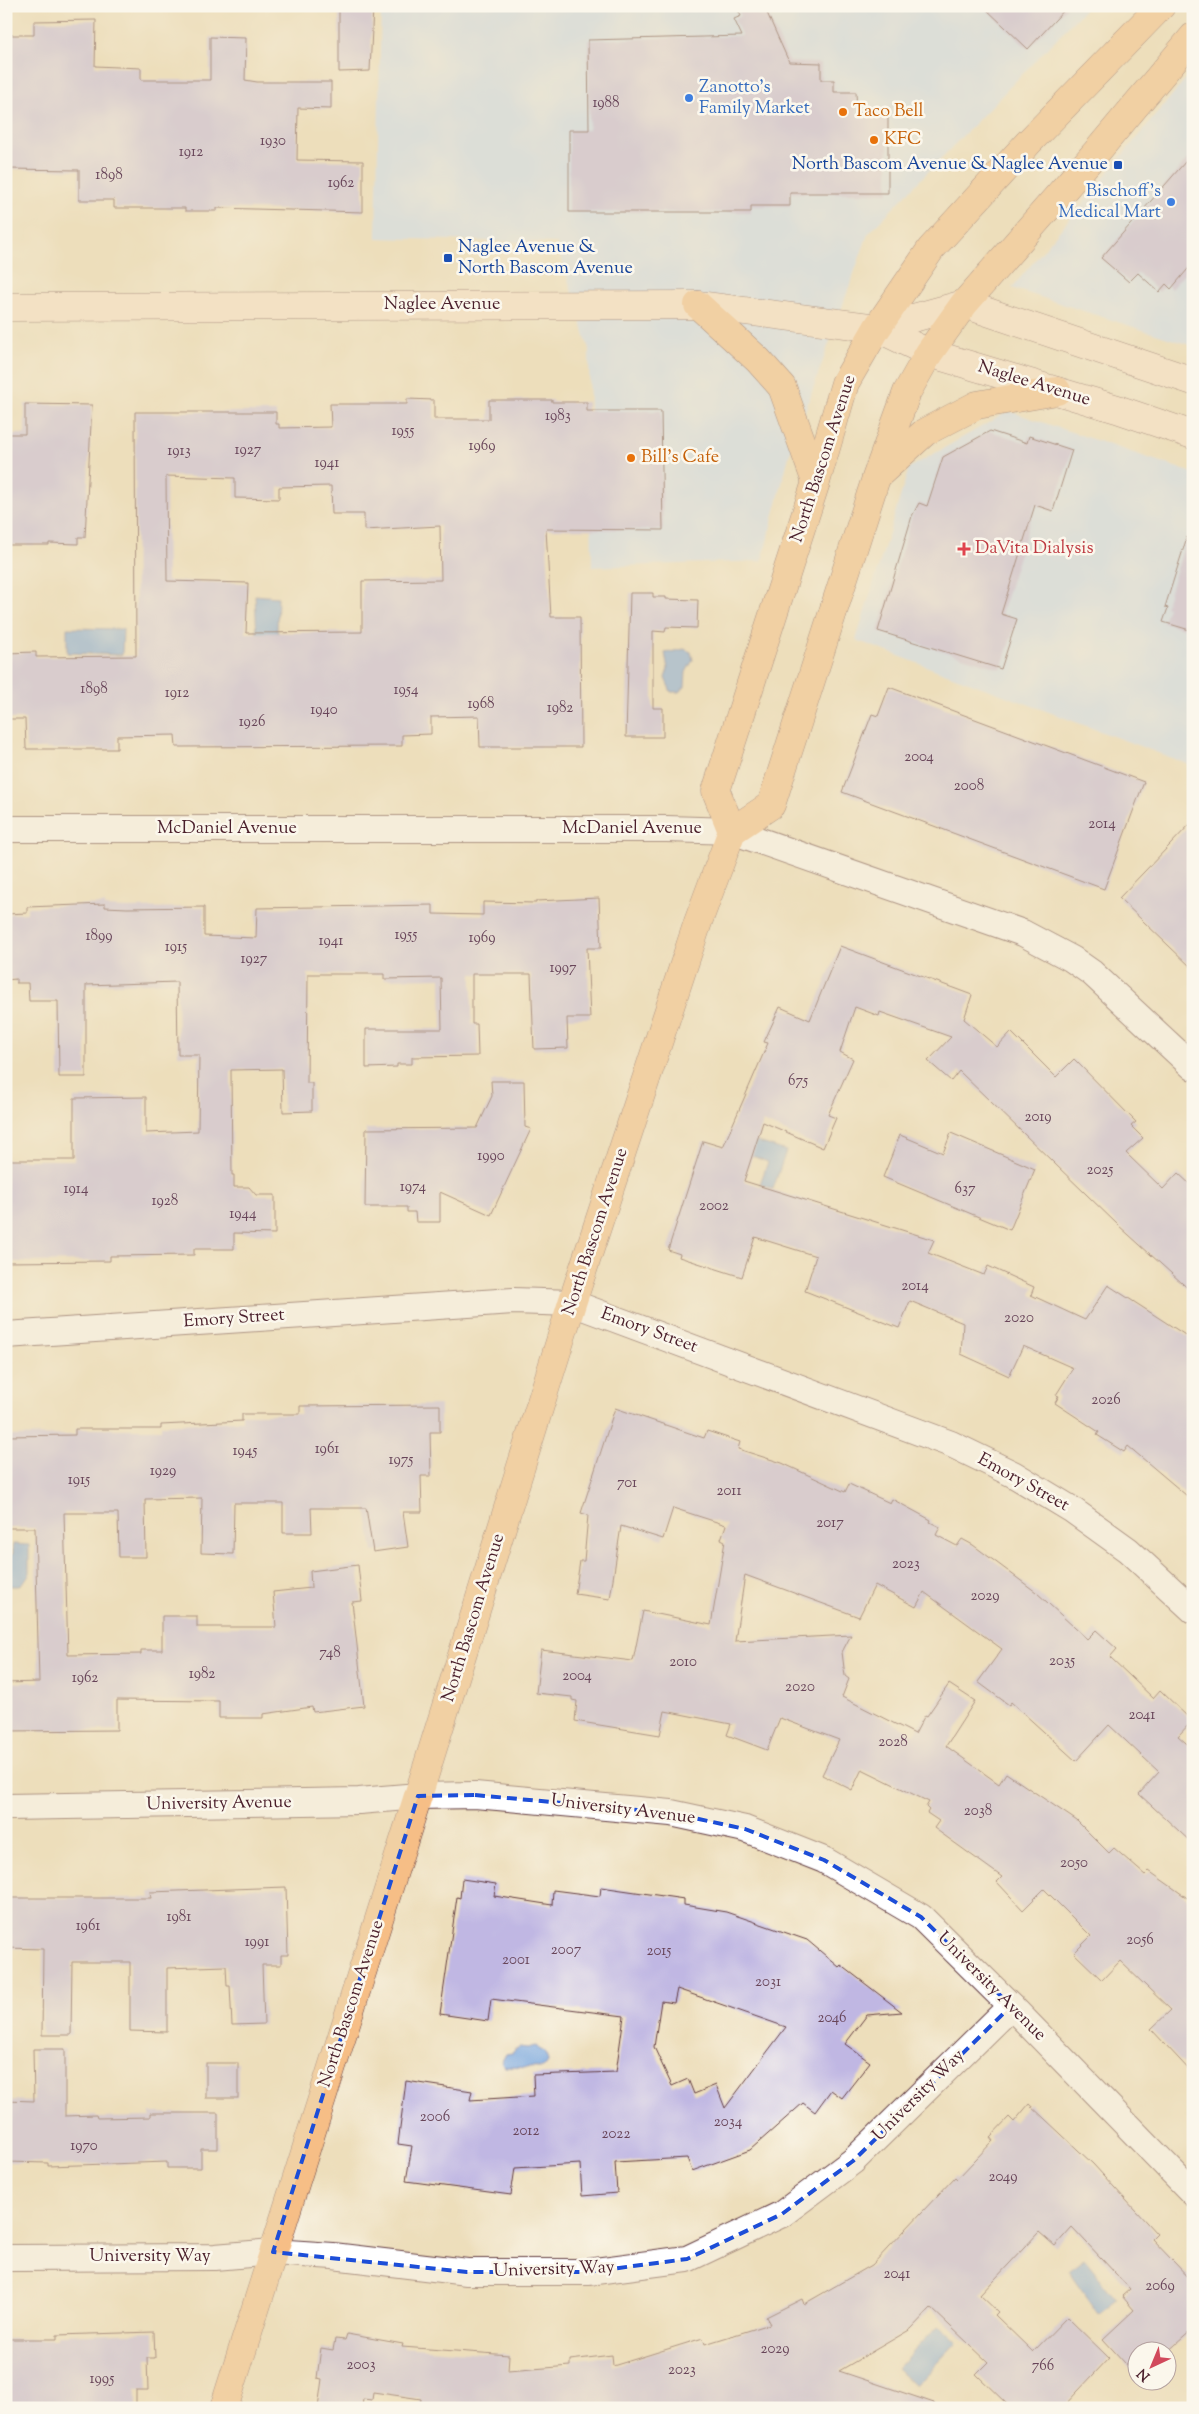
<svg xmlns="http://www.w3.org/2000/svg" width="1199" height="2414" font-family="'Sorts Mill Goudy',serif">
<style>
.built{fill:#c8ddf9}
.water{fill:#75a4de;stroke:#606284}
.building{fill:#c0b7e3;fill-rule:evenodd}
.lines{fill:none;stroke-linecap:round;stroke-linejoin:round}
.street-casing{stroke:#623c41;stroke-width:28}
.secondary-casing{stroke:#623c41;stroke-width:29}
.primary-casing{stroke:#623c41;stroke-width:29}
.street{stroke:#fff;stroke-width:26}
.secondary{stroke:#fbe5cf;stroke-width:28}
.primary{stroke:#f6be86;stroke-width:28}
.marked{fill:none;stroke:#1d4ed8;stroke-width:4;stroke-dasharray:10 6;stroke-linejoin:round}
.shop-dot{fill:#3f7fe0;stroke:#fbf7ec;stroke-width:2}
.food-dot{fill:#e8710a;stroke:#fbf7ec;stroke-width:2}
.transit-dot{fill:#1a4fb4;stroke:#fbf7ec;stroke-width:2}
.health-dot{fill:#e0444e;stroke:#fbf7ec;stroke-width:2}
.labels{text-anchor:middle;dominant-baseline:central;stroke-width:5;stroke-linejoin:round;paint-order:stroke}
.number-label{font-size:15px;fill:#684559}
.shop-label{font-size:18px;fill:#366cbe;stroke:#fbf7ec;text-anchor:start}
.food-label{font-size:18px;fill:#c56008;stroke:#fbf7ec;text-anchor:start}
.transit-label{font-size:18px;fill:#164399;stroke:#fbf7ec;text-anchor:end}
.street-label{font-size:18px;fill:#4a1f2b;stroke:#fbf7ec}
.health-label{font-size:18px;fill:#be3a42;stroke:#fbf7ec;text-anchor:start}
</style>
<rect width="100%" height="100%" fill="#fbf7ec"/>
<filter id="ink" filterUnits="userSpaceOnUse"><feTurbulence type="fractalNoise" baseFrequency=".02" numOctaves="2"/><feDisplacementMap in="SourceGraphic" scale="10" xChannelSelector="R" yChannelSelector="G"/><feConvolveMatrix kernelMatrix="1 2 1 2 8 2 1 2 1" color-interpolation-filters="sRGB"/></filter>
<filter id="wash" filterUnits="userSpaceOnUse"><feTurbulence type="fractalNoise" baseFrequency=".0096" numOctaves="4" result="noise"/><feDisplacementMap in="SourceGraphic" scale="20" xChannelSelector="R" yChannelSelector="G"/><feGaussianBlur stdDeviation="1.12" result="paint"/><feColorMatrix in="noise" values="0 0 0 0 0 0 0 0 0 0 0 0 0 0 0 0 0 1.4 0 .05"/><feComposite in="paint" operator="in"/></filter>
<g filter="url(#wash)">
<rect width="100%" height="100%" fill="#eddebb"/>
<g class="built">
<polygon points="381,6 767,6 773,17 784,6 1088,6 868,234 789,456 762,561 592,567 589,349 557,243 376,238"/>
<polygon points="1193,73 1193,346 1012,288 1188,76"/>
<polygon points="1009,411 1193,473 1193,766 856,640 909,468"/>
</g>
<g class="water">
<polygon points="255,595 278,597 277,630 281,640 257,637"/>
<polygon points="67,628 123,629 122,655 67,653"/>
<polygon points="684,649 691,652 693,660 686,672 685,687 679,692 671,692 665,678 668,669 665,653"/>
<polygon points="755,1141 786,1151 773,1189 760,1184 768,1162 750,1155"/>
<polygon points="13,1544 29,1545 29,1576 19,1586 6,1586 6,1559 13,1554"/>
<path d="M 535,2046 C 543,2049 547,2053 548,2062 L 543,2068 L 505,2067 L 501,2063 L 506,2054 L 512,2053 L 519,2047 L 528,2048 Z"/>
<polygon points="1084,2259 1117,2299 1098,2314 1068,2271"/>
<polygon points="939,2325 957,2342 915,2386 897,2369"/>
</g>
<g id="blocks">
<g class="building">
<polygon points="736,6 764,6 789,62 821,63 821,80 834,80 834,92 856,92 857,113 888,114 888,193 790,193 790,206 751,206 751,212 569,212 569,130 589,130 588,40 742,36 734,19 741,16"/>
<polygon points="983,6 1068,6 1028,49"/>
<polygon points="373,7 370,71 339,72 339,8"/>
<polygon points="96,20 95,66 141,68 141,80 210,80 210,37 246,38 245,80 257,82 331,82 331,109 298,108 297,160 363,161 363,212 217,208 217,211 185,211 185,208 114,208 114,200 79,200 79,170 6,169 6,35 34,35 34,21"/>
<polygon points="1193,153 1193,263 1171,289 1166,284 1159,292 1138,273 1129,282 1101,258"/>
<path d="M 407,399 L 434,400 L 434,419 L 489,419 L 489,400 L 552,400 L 552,402 L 587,402 L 587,411 L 661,411 L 663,530 L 546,529 L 551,617 L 580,617 L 581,747 L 480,747 L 479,716 L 431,717 L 431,734 L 402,735 L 402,746 L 176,747 L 175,735 L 117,736 L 117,749 L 26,749 L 25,719 L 6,719 L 6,653 L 36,652 L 36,657 L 136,656 L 135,412 L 276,412 L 276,424 L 279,424 L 279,428 L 331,427 L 330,404 L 407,404 ZM 166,476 L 235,478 L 235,498 L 279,499 L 279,487 L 331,486 L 332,514 L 364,514 L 364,530 L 440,526 L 441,580 L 362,581 L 362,632 L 246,633 L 248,583 L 167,581 Z"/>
<polygon points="25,404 92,405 85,537 78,537 78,544 49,543 49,545 9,545 6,434 25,434"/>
<polygon points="990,431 1027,443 1029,436 1072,450 1053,511 1035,505 1001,614 1017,619 1001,669 878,631 912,516 919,503 927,506 943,457"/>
<polygon points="1187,537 1193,538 1193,631 1163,622 1168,608 1165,607"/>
<polygon points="630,593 653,593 653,597 666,597 666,599 698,600 697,628 666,627 665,632 653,631 653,708 663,708 663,737 626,737"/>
<polygon points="889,687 1144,782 1104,889 842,792 872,714 878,716"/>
<polygon points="1193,821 1193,969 1119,898"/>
<polygon points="599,898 601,948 587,948 590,1018 567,1018 568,1048 534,1049 531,974 472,974 472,1024 477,1024 478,1056 412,1057 412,1064 397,1064 397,1067 366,1068 366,1029 442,1029 441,978 384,979 384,974 308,974 307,1083 312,1083 312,1111 283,1112 282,1069 231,1070 232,1175 234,1175 234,1187 249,1187 256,1195 275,1195 275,1234 234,1233 234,1249 194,1249 194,1255 110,1256 110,1261 6,1262 6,1160 74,1160 74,1098 146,1097 146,1133 198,1131 199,1055 178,1055 177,982 86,985 86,1077 59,1077 58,1001 29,1001 28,983 16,983 16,979 6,980 6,914 27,913 27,907 105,904 105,907 127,908 204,907 204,936 256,938 257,908 433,905 433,914 483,915 483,902 536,903 536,901"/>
<polygon points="840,946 972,995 964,1019 997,1047 1011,1032 1056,1077 1074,1059 1136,1122 1131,1126 1143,1138 1126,1153 1163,1189 1178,1173 1193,1187 1193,1293 1118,1225 959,1071 951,1081 928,1061 951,1037 880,1012 879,1016 855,1007 840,1052 853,1059 828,1115 836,1118 823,1148 763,1122 744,1181 934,1240 928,1253 984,1275 988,1266 1034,1287 1031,1295 1085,1320 1108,1285 1193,1340 1193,1501 1128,1446 1124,1452 1097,1435 1099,1432 1055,1403 1059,1396 1056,1395 1073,1368 1023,1346 1009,1376 961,1354 963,1323 910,1301 899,1328 805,1291 816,1256 755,1237 742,1277 679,1257 680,1254 668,1250 703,1141 723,1147 768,1043 764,1042 780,1007 810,1020"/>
<polygon points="491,1081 524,1081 525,1127 531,1129 491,1215 440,1192 440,1222 416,1222 415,1212 407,1212 407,1207 365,1207 366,1129 477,1128 492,1096"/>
<polygon points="951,1133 1035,1169 1010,1230 883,1177 900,1135 943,1153"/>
<polygon points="440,1405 440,1432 430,1432 431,1476 421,1476 422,1512 403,1512 408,1547 373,1552 366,1508 311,1508 312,1533 283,1533 283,1503 234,1503 233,1554 201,1553 202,1498 145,1499 146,1557 119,1557 118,1513 64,1513 68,1655 141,1654 141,1650 162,1650 162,1616 197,1616 197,1627 276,1627 273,1592 311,1588 310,1571 358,1565 362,1601 352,1602 364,1706 313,1712 312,1707 263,1714 263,1718 219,1718 219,1701 117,1700 117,1730 6,1731 6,1683 39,1682 35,1528 6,1528 6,1436 75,1435 75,1429 161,1429 161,1425 242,1421 242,1414 300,1414 300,1406"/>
<polygon points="615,1408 704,1438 707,1431 740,1442 738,1449 782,1463 845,1492 849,1484 890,1503 892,1499 931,1520 930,1522 940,1527 936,1535 957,1546 962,1539 973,1545 1036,1592 1087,1639 1096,1630 1117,1649 1110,1657 1153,1698 1160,1690 1192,1721 1178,1736 1193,1749 1193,1844 1139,1794 1159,1772 1109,1725 1076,1761 1011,1702 1009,1705 978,1682 1002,1649 924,1592 916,1607 875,1585 859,1617 745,1575 735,1641 851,1635 842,1652 845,1676 849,1679 842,1697 915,1734 925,1715 927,1716 949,1684 975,1701 946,1746 999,1784 1006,1773 1077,1821 1109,1853 1114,1848 1145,1875 1149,1871 1193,1902 1193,2074 1151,2029 1171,2010 1120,1961 1102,1980 1074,1953 1091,1936 1044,1889 1023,1910 997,1882 1002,1877 934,1828 939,1821 927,1813 929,1810 926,1807 929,1802 862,1769 852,1790 822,1775 839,1740 780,1718 767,1750 727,1735 731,1724 665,1711 660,1735 575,1721 577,1701 572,1700 572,1697 536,1693 541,1650 633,1661 643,1611 711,1625 725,1541 721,1539 726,1525 673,1508 663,1539 621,1526 610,1599 575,1594 580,1561 584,1561 588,1515 581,1513"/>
<path d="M 462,1879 L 496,1884 L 494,1896 L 552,1905 L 553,1890 L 600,1896 L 601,1887 L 684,1899 L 684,1905 L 726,1912 L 807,1940 L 839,1967 L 841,1965 L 902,2012 L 867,2015 L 845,2044 L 870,2062 L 842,2098 L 831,2090 L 815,2112 L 803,2103 L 750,2150 L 692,2171 L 687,2158 L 615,2162 L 617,2193 L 582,2196 L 580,2164 L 515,2168 L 511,2195 L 406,2181 L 412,2146 L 398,2144 L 406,2081 L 472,2091 L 470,2100 L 534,2096 L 533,2075 L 616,2072 L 624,2016 L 491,1999 L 488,2021 L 440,2014 L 457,1897 L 460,1898 ZM 677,1989 L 786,2027 L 725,2108 L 716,2085 L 694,2094 L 688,2079 L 672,2086 L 654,2047 L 661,2001 L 674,2003 Z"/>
<polygon points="286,1887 288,1955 281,1955 281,1965 262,1965 264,2024 232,2025 230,1986 227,1986 226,1966 167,1968 167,2032 130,2031 130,1962 72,1962 71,2035 42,2035 43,1949 6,1948 6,1898 151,1898 150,1892"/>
<polygon points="33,2049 65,2049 65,2116 96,2115 97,2118 150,2117 150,2113 218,2113 218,2149 201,2149 201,2168 167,2168 167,2162 48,2166 48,2163 6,2162 6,2100 34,2101"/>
<rect x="206" y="2063" width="32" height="35"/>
<polygon points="1029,2104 1093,2164 1157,2234 1152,2239 1193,2282 1193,2329 1166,2353 1166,2352 1136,2352 1136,2375 1103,2339 1134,2310 1122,2296 1130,2289 1072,2227 1055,2246 1039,2232 980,2295 998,2312 995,2315 1033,2352 1067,2317 1109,2358 1062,2408 1011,2408 976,2374 988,2362 931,2308 911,2329 839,2371 934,2403 934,2408 420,2408 421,2399 373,2392 372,2400 363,2399 362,2408 318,2408 322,2379 317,2378 321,2348 333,2350 335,2339 345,2340 347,2334 403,2344 402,2347 509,2355 508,2371 570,2366 570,2360 612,2355 613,2366 703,2338 705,2344 770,2324 766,2317 802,2299 804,2304 872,2265 955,2177 957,2179 993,2141 990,2137 1009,2117 1014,2122"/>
<polygon points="154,2332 155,2358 147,2358 148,2390 136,2390 136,2408 6,2408 6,2339 57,2339 57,2335"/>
</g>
</g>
</g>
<g filter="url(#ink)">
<use href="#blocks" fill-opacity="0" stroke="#623c41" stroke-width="1"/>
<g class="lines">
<g class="street-casing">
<g id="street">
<polyline points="6,829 667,829 732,831 1023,933 1072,959 1092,973 1193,1067"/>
<polyline points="6,1335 513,1301 572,1303 951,1444 1013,1474 1071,1509 1128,1550 1193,1610"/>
<polyline points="6,1807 359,1801 418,1796 475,1795 671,1813 745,1829 824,1860 921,1917 1011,2006 1193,2193"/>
<polyline points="6,2258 215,2257 273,2252 333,2256 467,2272 588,2272 687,2259 782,2214 853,2161 1011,2006"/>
</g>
</g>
<g class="secondary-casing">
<g id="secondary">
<polyline points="6,307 698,305 877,328 929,353 1117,409 1193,435"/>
<polyline points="877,328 964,304 1193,381"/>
</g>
</g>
<g class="primary-casing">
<g id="primary">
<polyline points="698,305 758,360 782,387 816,482"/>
<polyline points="878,475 925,432 977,405 1057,391"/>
<polyline points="732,831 716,791 816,482 845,383 877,328 931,249 1029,142 1161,6"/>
<polyline points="224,2408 418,1796 572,1303 698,922 732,831 771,805 876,478 907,392 929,353 964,304 1099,149 1193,37"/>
</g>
</g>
<use href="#street" class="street"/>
<use href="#secondary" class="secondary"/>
<use href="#primary" class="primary"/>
</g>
</g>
<path d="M0 0H1199V2414H0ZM 475,1795 L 671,1813 L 745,1829 L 824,1860 L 921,1917 L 1011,2006 L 853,2161 L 782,2214 L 687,2259 L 588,2272 L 467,2272 L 273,2252 L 418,1796 Z" fill="#eddebb" fill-opacity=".55" fill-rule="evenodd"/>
<path class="marked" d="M 475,1795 L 671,1813 L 745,1829 L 824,1860 L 921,1917 L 1011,2006 L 853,2161 L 782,2214 L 687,2259 L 588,2272 L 467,2272 L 273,2252 L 418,1796 Z"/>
<g class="shop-dot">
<circle cx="689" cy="98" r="5"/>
<circle cx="1171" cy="202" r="5"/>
</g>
<g class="food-dot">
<circle cx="843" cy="112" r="5"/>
<circle cx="874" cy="140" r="5"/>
<circle cx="631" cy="458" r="5"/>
</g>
<g class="transit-dot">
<rect x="1113" y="160" width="10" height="10" rx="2.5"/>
<rect x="443" y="253" width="10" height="10" rx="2.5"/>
</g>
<path class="health-dot" d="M961.5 541.5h5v5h5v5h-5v5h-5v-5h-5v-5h5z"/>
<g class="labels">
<g class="number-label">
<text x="606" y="103">1988</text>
<text x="273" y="141">1930</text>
<text x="191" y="152">1912</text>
<text x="109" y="175">1898</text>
<text x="341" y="183">1962</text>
<text x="558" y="416">1983</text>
<text x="403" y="431">1955</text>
<text x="482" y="446">1969</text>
<text x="248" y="450">1927</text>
<text x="179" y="451">1913</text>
<text x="327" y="463">1941</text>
<text x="94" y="689">1898</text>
<text x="406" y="690">1954</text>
<text x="177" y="693">1912</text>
<text x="481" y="704">1968</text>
<text x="560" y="708">1982</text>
<text x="324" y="710">1940</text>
<text x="252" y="722">1926</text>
<text x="919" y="757">2004</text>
<text x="969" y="786">2008</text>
<text x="1102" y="824">2014</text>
<text x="406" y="935">1955</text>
<text x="99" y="936">1899</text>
<text x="482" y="938">1969</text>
<text x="331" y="941">1941</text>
<text x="176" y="947">1915</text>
<text x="254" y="959">1927</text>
<text x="563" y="968">1997</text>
<text x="798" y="1081">675</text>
<text x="1038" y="1117">2019</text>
<text x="491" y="1156">1990</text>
<text x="1100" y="1170">2025</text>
<text x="413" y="1187">1974</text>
<text x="76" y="1189">1914</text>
<text x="965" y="1189">637</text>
<text x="165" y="1201">1928</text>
<text x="714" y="1206">2002</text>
<text x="243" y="1214">1944</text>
<text x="915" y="1286">2014</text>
<text x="1019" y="1318">2020</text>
<text x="1106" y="1400">2026</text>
<text x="327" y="1449">1961</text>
<text x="245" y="1451">1945</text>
<text x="401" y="1460">1975</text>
<text x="163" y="1471">1929</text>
<text x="79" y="1480">1915</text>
<text x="627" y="1483">701</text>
<text x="729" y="1491">2011</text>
<text x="830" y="1523">2017</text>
<text x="906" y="1564">2023</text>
<text x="985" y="1596">2029</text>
<text x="330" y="1653">748</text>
<text x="1062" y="1661">2035</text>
<text x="683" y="1662">2010</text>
<text x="202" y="1674">1982</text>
<text x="577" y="1676">2004</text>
<text x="85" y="1678">1962</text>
<text x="800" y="1687">2020</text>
<text x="1142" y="1715">2041</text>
<text x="893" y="1742">2028</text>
<text x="978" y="1811">2038</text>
<text x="1074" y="1863">2050</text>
<text x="179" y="1917">1981</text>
<text x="88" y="1926">1961</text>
<text x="1140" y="1940">2056</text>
<text x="257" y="1942">1991</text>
<text x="566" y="1950">2007</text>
<text x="659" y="1951">2015</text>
<text x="516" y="1960">2001</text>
<text x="768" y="1982">2031</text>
<text x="832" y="2018">2046</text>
<text x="435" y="2117">2006</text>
<text x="728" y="2122">2034</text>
<text x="526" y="2131">2012</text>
<text x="616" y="2134">2022</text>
<text x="84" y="2146">1970</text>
<text x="1003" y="2177">2049</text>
<text x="897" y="2274">2041</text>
<text x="1160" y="2286">2069</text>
<text x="775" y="2349">2029</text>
<text x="361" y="2365">2003</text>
<text x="1043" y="2366">766</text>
<text x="682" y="2370">2023</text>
<text x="102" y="2379">1995</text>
</g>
<g class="shop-label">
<text x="699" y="88">Zanotto’s<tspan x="699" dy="21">Family Market</tspan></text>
<text x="1161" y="192" text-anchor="end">Bischoff’s<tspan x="1161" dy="21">Medical Mart</tspan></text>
</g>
<g class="food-label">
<text x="853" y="112">Taco Bell</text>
<text x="884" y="140">KFC</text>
<text x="641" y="458">Bill’s Cafe</text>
</g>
<g class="transit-label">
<text x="1108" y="165">North Bascom Avenue &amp; Naglee Avenue</text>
<text x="458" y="248" text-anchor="start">Naglee Avenue &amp;<tspan x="458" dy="21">North Bascom Avenue</tspan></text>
</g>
<g class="street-label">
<text x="442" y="305">Naglee Avenue</text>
<text transform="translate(1034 384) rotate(17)">Naglee Avenue</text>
<text transform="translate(824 459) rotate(-72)">North Bascom Avenue</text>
<text x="227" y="829">McDaniel Avenue</text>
<text x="632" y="829">McDaniel Avenue</text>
<text transform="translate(596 1232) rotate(-72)">North Bascom Avenue</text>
<text transform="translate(234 1319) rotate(-4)">Emory Street</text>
<text transform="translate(649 1331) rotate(20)">Emory Street</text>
<text transform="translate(1023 1483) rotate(29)">Emory Street</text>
<text transform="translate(474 1618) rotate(-73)">North Bascom Avenue</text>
<text transform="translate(219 1804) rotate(-1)">University Avenue</text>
<text transform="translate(623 1810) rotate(7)">University Avenue</text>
<text transform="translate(991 1987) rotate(45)">University Avenue</text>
<text transform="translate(352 2004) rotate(-72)">North Bascom Avenue</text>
<text transform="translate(919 2096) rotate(-45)">University Way</text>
<text x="150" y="2257">University Way</text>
<text transform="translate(554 2270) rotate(-2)">University Way</text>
</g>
<g class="health-label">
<text x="975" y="549">DaVita Dialysis</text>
</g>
</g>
<rect width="1199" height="2414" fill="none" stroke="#fbf7ec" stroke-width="25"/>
<g transform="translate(1152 2366) rotate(224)"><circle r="24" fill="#fbf7ec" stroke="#b4a19f"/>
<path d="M0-4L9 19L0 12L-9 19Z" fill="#d1495b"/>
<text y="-8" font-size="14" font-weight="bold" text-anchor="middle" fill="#4a1f2b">N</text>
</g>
</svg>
